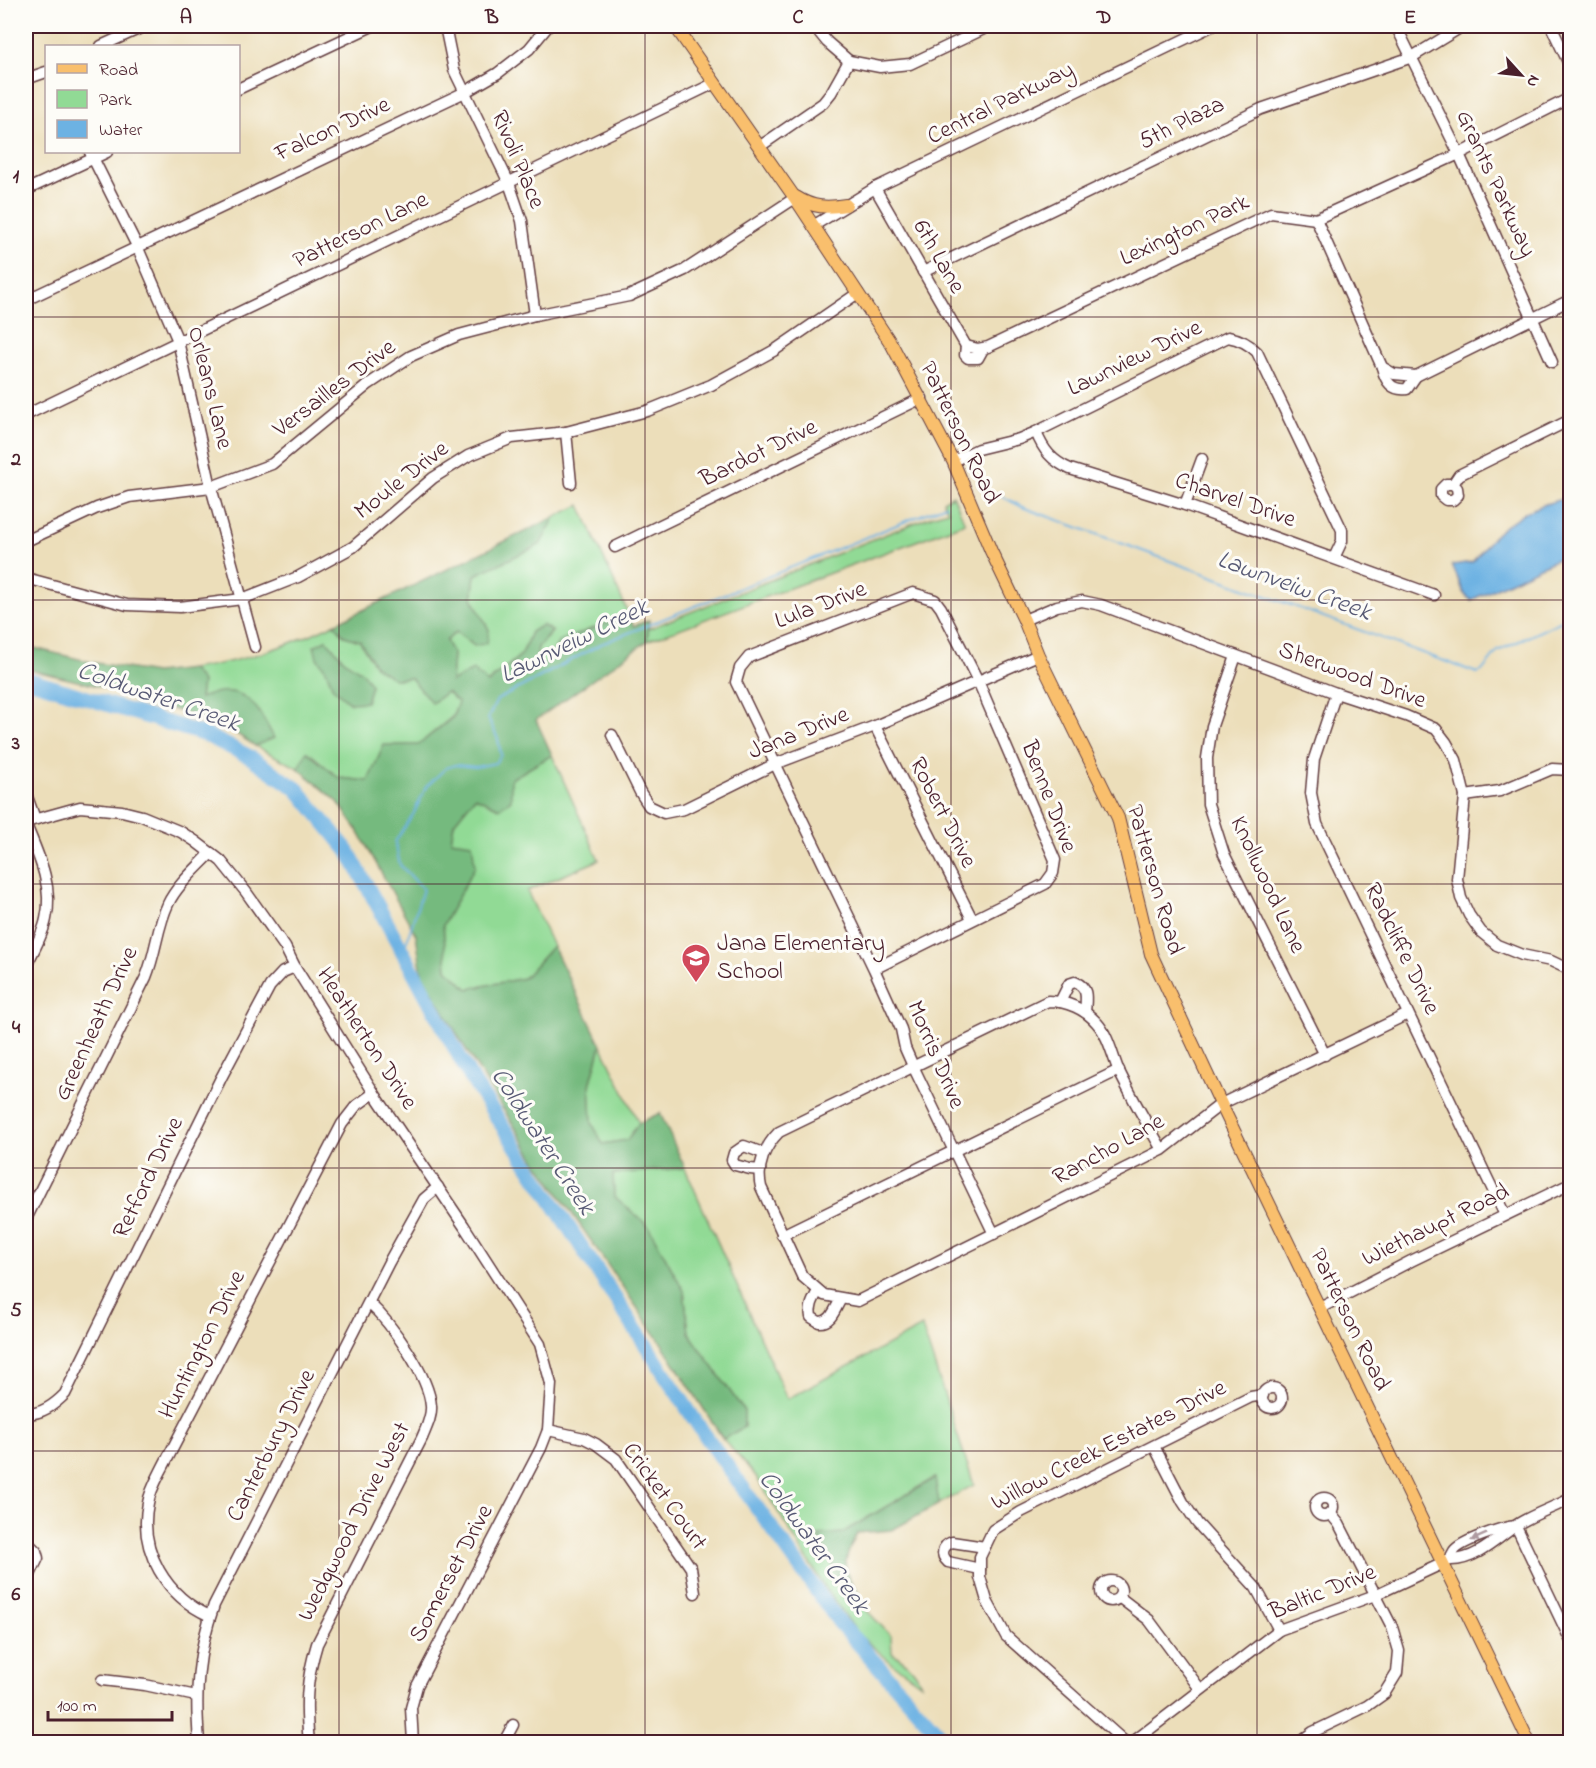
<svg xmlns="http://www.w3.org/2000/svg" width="1596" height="1768" font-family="'Indie Flower',sans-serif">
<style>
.green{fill:#91da95;stroke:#6e7c60;stroke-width:1.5;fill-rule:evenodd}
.forest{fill:#74ba7e;stroke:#5f6c54;stroke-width:1.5}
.water{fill:#6db2e3;stroke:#5c6887;stroke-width:1.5}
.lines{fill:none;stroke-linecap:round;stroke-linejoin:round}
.stream{stroke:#6db2e3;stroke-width:2}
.river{stroke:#6db2e3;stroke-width:15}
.minor-casing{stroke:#623c40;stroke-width:13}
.major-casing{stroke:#623c40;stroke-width:14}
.minor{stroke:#fff;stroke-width:10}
.major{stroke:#f9bf6d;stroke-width:12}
.oneway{fill:#ae9aa0}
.grid{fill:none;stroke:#4a1f2b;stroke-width:1.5;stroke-opacity:0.55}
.labels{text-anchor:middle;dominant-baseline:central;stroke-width:6;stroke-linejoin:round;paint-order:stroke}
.street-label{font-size:24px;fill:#4a1f2b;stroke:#fdfcf7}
.poi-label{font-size:24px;fill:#4a1f2b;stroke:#fdfcf7;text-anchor:start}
.water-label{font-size:26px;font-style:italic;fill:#585a75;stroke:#fdfcf7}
.neatline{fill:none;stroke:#4a1f2b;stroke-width:2}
.grid-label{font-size:20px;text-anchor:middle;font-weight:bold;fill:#4a1f2b}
</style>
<rect width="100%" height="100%" fill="#fdfcf7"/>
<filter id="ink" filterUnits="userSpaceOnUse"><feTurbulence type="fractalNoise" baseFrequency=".0167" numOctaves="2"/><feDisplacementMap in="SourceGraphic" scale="12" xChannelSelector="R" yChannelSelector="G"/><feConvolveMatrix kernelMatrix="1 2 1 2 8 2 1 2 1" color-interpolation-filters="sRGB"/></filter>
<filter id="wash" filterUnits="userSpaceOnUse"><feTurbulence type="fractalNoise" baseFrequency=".008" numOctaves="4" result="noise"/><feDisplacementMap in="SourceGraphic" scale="24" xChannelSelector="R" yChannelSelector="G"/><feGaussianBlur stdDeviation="1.35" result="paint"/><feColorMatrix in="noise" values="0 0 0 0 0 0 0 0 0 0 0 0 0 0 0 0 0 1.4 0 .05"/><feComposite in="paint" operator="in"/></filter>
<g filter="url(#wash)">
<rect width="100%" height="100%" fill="#ecdeba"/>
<g class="green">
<polygon points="953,495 965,523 647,641 648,629 934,515 948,511 943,501"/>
<polygon points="580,505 629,615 559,641 547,662 535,668 538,647 552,632 531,632 522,654 487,683 451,682 453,654 446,641 456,632 474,646 489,630 472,598 475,575 539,545 555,517"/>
<path d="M 334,624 L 345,636 L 360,641 L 375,666 L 394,679 L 411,678 L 432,703 L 447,692 L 458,702 L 453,716 L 418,745 L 384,745 L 368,781 L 339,778 L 308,752 L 298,768 L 255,746 L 273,738 L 220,692 L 200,698 L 202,682 L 191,669 C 241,662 289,646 334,624 ZM 326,640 L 345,661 L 363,673 L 371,685 L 366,702 L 333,688 L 326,670 Z"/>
<polygon points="552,755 599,860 527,891 553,946 524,978 468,989 447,969 443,925 475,866 451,840 454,823 475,797 499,808 511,779"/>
<polygon points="601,1045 639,1123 627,1140 603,1144 592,1123 590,1085"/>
<path d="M 685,1168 L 787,1399 L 922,1327 L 974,1485 L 939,1504 L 934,1478 L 842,1533 L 819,1536 L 842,1584 L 891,1636 L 892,1653 C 906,1662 915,1668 921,1684 L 893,1664 L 859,1635 L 824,1586 L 755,1475 L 723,1439 L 744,1427 L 744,1411 L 689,1333 L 684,1291 L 648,1226 L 614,1196 L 613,1174 Z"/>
</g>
<g class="forest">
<polygon points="555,517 540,545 475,575 472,598 489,630 487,643 475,646 456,632 446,641 453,654 451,682 473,670 488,683 522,654 531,632 542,625 552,631 538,647 535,668 547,662 559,641 629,615 634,626 649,620 647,641 536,720 552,755 511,779 511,800 500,808 475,797 454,823 451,840 472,843 475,866 443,925 447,969 468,989 524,978 553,946 601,1045 590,1085 592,1123 603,1144 627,1140 639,1123 660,1113 685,1168 613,1174 614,1196 648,1226 684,1291 689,1333 744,1411 744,1427 723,1439 662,1344 534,1158 464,1046 422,974 416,935 358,831 338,802 298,768 307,752 339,778 368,781 384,745 418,745 453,717 458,702 447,692 432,703 411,678 394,679 375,666 360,641 345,636 334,624"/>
<polygon points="326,640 345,661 363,673 371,685 366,702 350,703 333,688 326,670 317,658 314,646"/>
<path d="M 26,646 L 91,662 L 155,673 L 191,669 L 202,682 L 200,698 C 206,696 213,693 219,692 C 250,687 262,715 274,738 L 255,746 L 223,725 L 102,687 L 26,669 Z"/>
<path d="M 935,1478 L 939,1504 L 892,1530 L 857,1533 C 850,1548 840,1564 850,1580 C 856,1589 859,1591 859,1602 L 842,1584 L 818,1535 L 842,1533 Z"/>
</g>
<path class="water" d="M 1568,498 L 1570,502 L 1570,553 L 1471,600 L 1465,595 L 1452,565 L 1472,562 C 1480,554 1486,545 1493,537 C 1514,515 1539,504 1568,498 Z"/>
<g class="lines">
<g class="stream">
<polyline points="996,493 1022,507 1477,673 1482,671 1498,651 1570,617"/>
<polyline points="403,953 423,889 400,865 395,842 414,813 426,787 446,768 455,765 476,767 495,763 501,755 498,739 488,718 497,700 601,644 946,505"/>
</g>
<polyline class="river" points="26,679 206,735 250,757 297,789 348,851 471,1078 700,1428 839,1622 946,1742"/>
</g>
</g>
<g filter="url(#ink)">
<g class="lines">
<g class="minor-casing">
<g id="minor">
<polyline points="445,26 454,70 509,183 522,221 535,315"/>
<polyline points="814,26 827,42 849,61"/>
<polyline points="1396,26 1459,154 1552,362"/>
<polyline points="1551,26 1570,66"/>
<polyline points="101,46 145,26"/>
<polyline points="26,79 46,72"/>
<polyline points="238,89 372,26"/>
<polyline points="759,147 823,103 831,93 849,61 880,67 910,64 990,26"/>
<polyline points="90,152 137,246 178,341 211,487 255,647"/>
<polyline points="875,188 966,346"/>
<polyline points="26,190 107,152"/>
<polyline points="1316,219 1382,367 1394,374 1416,376 1570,300"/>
<polyline points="813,226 875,188 1212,26"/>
<polyline points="923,272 1261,109 1412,57 1463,26"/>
<polyline points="26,300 465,92 498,73 529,49 548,26"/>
<polyline points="966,346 978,349 988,347 1271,213 1316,219 1459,154 1570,98"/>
<polyline points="966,346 965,355 968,358 978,358 983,349"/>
<path d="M 1382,367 C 1385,381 1391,391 1407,389 L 1416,376"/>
<polyline points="26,415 715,83"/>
<polyline points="566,432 571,483"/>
<path d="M 1036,432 C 1043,450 1052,461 1070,469 L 1185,505 L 1434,595"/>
<path d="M 953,461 L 978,449 L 1019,439 L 1036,432 L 1228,337 C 1240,339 1248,343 1257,352 L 1342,530 L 1342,541 L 1334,558"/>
<polyline points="1453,484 1457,488 1458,495 1453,500 1446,500 1441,496 1441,489 1446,484 1453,484 1459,475 1570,420"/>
<polyline points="1185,505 1202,459"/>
<polyline points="26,541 97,508 129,497 211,487 272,464 369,384 411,356 459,335 535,315 629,296 685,270 795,198"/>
<polyline points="615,547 922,398"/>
<polyline points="26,578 127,605 180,607 242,599 298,577 353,547 433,478 468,456 512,438 566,432 647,411 711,385 775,350 858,293"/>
<polyline points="1024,620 1057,606 1082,601 1101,605 1336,693 1406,716 1436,729 1446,742 1456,760 1465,796 1457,879 1461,898 1469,915 1481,932 1497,945 1522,955 1551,961 1570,970"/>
<polyline points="1236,656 1212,726 1207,758 1208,804 1224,854 1325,1055"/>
<polyline points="1336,693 1314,759 1311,793 1317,824 1505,1215"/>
<polyline points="875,726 972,919"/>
<polyline points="612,735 640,792 649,806 664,813 684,809 775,764 875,726 1038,655"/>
<polyline points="26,794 35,819"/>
<polyline points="1465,796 1500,791 1552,769 1570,770"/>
<polyline points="26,822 80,807 122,811 142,816 181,832 195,841 221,861 246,892 285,947 295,967 374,1093 464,1226 540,1344 551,1384 548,1430 541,1448 417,1686 411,1708 413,1742"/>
<path d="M 26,825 C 38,854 54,887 46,919 C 43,935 33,951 26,966"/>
<polyline points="874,969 1045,884 1053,873 1055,860 978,681 941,608 935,600 913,593 749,657 740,668 736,682 874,969 901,1029 905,1048 913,1066 994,1234"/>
<path d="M 1060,1002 L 1069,984 L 1075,982 C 1089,988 1086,998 1085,1012"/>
<path d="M 1162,1150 C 1147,1123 1131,1097 1118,1069 C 1112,1054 1108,1035 1097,1023 C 1085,1009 1067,1001 1048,1001 L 779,1132 C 765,1146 756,1166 761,1187 L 802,1276 L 824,1295 L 858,1301 L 1162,1150 L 1221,1104 L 1408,1014"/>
<polyline points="760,1170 750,1169 735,1165 732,1160 734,1153 744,1146 763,1153"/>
<path d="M 26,1219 L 146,977 C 156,953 157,927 168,904 C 177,885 197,868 211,853"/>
<polyline points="782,1235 1119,1070"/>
<path d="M 818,1291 C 813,1300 809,1307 811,1317 L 819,1322 C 832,1323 835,1308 841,1299"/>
<polyline points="1320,1308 1411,1261 1570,1184"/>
<circle cx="1272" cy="1398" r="10"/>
<path d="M 26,1414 C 42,1414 54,1405 65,1394 L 221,1078 L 270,986 L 283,972 L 295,967"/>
<polyline points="548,1430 584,1438 596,1444 616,1459 691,1568 695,1593"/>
<polyline points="1154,1446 1183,1502 1197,1523 1256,1588 1279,1630"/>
<circle cx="1324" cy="1507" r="9"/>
<polyline points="1516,1526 1570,1639"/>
<polyline points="26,1541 36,1551 38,1558 26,1583"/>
<path d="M 1450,1560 C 1451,1557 1452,1554 1454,1551 C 1461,1541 1503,1527 1515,1526"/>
<path d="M 980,1569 L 948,1562 C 940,1555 942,1546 952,1542 L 985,1547"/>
<circle cx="1111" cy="1591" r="10"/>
<polyline points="1119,1597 1149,1620 1200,1689"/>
<path d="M 210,1616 C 167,1597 138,1551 148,1503 C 150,1490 158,1477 164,1465 L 342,1124 L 356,1106 L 374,1093"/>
<polyline points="102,1680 145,1685 196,1696"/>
<path d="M 199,1742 C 195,1691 197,1654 214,1605 L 389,1262 L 424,1199 L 438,1187"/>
<path d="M 309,1742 C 305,1705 306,1680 317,1644 L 422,1438 C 426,1428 432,1417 431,1406 C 429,1376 391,1323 369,1303"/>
<polyline points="504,1742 513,1725"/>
<polyline points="1125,1742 1006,1636 987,1601 980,1577 980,1557 993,1530 1021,1512 1251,1397 1263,1395"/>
<path d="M 1133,1742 L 1279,1630 L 1375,1595 L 1450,1560 C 1474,1561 1496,1540 1515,1526 C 1531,1515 1553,1508 1570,1499"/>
<polyline points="1300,1742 1313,1732 1367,1706 1384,1694 1397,1673 1399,1651 1392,1627 1339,1524 1330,1513"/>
</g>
</g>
<g class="major-casing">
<g id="major">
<polyline points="675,26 795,198 892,345 953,461 991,551 1024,620 1038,655 1118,818 1151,954 1221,1104 1529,1742"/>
<path d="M 796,197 C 813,208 827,208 846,205"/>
</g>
</g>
<use href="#minor" class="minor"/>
<use href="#major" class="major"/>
</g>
<defs><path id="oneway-solid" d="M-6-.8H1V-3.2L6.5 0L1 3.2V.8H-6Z" transform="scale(1.5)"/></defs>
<use class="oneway" href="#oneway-solid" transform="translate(1479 1537) rotate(156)"/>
</g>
<path class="grid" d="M 339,26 L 339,1742M 645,26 L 645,1742M 951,26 L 951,1742M 1257,26 L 1257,1742M 26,317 L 1570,317M 26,600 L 1570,600M 26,884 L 1570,884M 26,1168 L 1570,1168M 26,1451 L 1570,1451"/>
<defs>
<g id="school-pin" transform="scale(1.5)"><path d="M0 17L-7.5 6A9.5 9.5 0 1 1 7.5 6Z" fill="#d1495b" stroke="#fdfcf7"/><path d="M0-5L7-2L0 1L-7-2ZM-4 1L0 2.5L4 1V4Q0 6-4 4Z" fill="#fff"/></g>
</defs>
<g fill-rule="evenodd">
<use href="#school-pin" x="696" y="958"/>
</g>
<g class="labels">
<g class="street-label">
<text transform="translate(1001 104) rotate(-26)">Central Parkway</text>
<text transform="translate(1182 124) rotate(-26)">5th Plaza</text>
<text transform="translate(333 130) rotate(-25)">Falcon Drive</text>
<text transform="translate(517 160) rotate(67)">Rivoli Place</text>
<text transform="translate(1495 184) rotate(65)">Grants Parkway</text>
<text transform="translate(361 231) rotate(-26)">Patterson Lane</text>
<text transform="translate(1185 231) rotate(-25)">Lexington Park</text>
<text transform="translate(938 257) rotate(60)">6th Lane</text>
<text transform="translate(1135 359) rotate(-26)">Lawnview Drive</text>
<text transform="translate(209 388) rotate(76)">Orleans Lane</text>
<text transform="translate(335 389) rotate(-37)">Versailles Drive</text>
<text transform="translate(959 433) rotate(64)">Patterson Road</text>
<text transform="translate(759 454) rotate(-26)">Bardot Drive</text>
<text transform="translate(402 481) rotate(-38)">Moule Drive</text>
<text transform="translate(1235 501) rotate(19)">Charvel Drive</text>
<text transform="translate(821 606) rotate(-21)">Lula Drive</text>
<text transform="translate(1352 676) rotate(20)">Sherwood Drive</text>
<text transform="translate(799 734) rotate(-22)">Jana Drive</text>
<text transform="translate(1048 797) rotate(69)">Benne Drive</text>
<text transform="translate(942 813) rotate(63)">Robert Drive</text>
<text transform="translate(1154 880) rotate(74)">Patterson Road</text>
<text transform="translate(1267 885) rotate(65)">Knollwood Lane</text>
<text transform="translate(1401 949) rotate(64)">Radcliffe Drive</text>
<text transform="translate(97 1024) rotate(-65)">Greenheath Drive</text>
<text transform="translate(366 1039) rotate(57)">Heatherton Drive</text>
<text transform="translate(935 1055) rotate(67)">Morris Drive</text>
<text transform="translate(1109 1150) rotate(-29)">Rancho Lane</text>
<text transform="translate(149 1178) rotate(-64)">Retford Drive</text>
<text transform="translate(1436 1226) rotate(-26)">Wiethaupt Road</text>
<text transform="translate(1349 1320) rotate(64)">Patterson Road</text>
<text transform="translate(203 1345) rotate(-63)">Huntington Drive</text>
<text transform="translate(272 1446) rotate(-63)">Canterbury Drive</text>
<text transform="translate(1109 1446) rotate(-27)">Willow Creek Estates Drive</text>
<text transform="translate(664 1497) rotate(54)">Cricket Court</text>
<text transform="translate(355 1522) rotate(-63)">Wedgwood Drive West</text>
<text transform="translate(452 1574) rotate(-62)">Somerset Drive</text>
<text transform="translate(1323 1593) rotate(-22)">Baltic Drive</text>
</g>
<g class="poi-label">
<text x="717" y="944">Jana Elementary<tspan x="717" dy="28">School</tspan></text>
</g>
<g class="water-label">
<text transform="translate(1294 587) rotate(20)">Lawnveiw Creek</text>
<text transform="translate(575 642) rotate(-26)">Lawnveiw Creek</text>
<text transform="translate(158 698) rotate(19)">Coldwater Creek</text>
<text transform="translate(542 1142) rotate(57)">Coldwater Creek</text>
<text transform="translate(813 1543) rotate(54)">Coldwater Creek</text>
</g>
</g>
<rect width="1596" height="1768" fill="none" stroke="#fdfcf7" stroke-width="66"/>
<rect x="45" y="45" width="195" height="108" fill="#fdfcf7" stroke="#b5a4a5" stroke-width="1.5"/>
<rect x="57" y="64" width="30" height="9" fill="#f9bf6d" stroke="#b5a4a5" stroke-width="1.5"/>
<text x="99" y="75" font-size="18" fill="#4a1f2b">Road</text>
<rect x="57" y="90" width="30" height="18" fill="#91da95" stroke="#b5a4a5" stroke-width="1.5"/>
<text x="99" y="105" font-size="18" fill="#4a1f2b">Park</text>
<rect x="57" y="120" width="30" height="18" fill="#6db2e3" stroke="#b5a4a5" stroke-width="1.5"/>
<text x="99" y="135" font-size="18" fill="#4a1f2b">Water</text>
<g transform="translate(1521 75) rotate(117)" stroke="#fdfcf7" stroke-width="4.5" paint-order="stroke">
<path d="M0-4.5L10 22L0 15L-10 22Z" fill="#4a1f2b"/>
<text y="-9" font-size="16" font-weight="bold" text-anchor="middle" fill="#4a1f2b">N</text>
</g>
<path d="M48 1711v9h124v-9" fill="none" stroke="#4a1f2b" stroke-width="3"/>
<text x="57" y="1711" font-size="18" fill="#4a1f2b" stroke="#fdfcf7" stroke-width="4.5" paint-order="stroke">100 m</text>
<rect x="33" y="33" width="1530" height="1702" class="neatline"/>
<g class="grid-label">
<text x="186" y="23">A</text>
<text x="492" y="23">B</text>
<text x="798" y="23">C</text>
<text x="1104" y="23">D</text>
<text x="1410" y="23">E</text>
<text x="16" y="182">1</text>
<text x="16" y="465">2</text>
<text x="16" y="749">3</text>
<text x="16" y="1033">4</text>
<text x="16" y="1316">5</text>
<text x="16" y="1600">6</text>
</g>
</svg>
